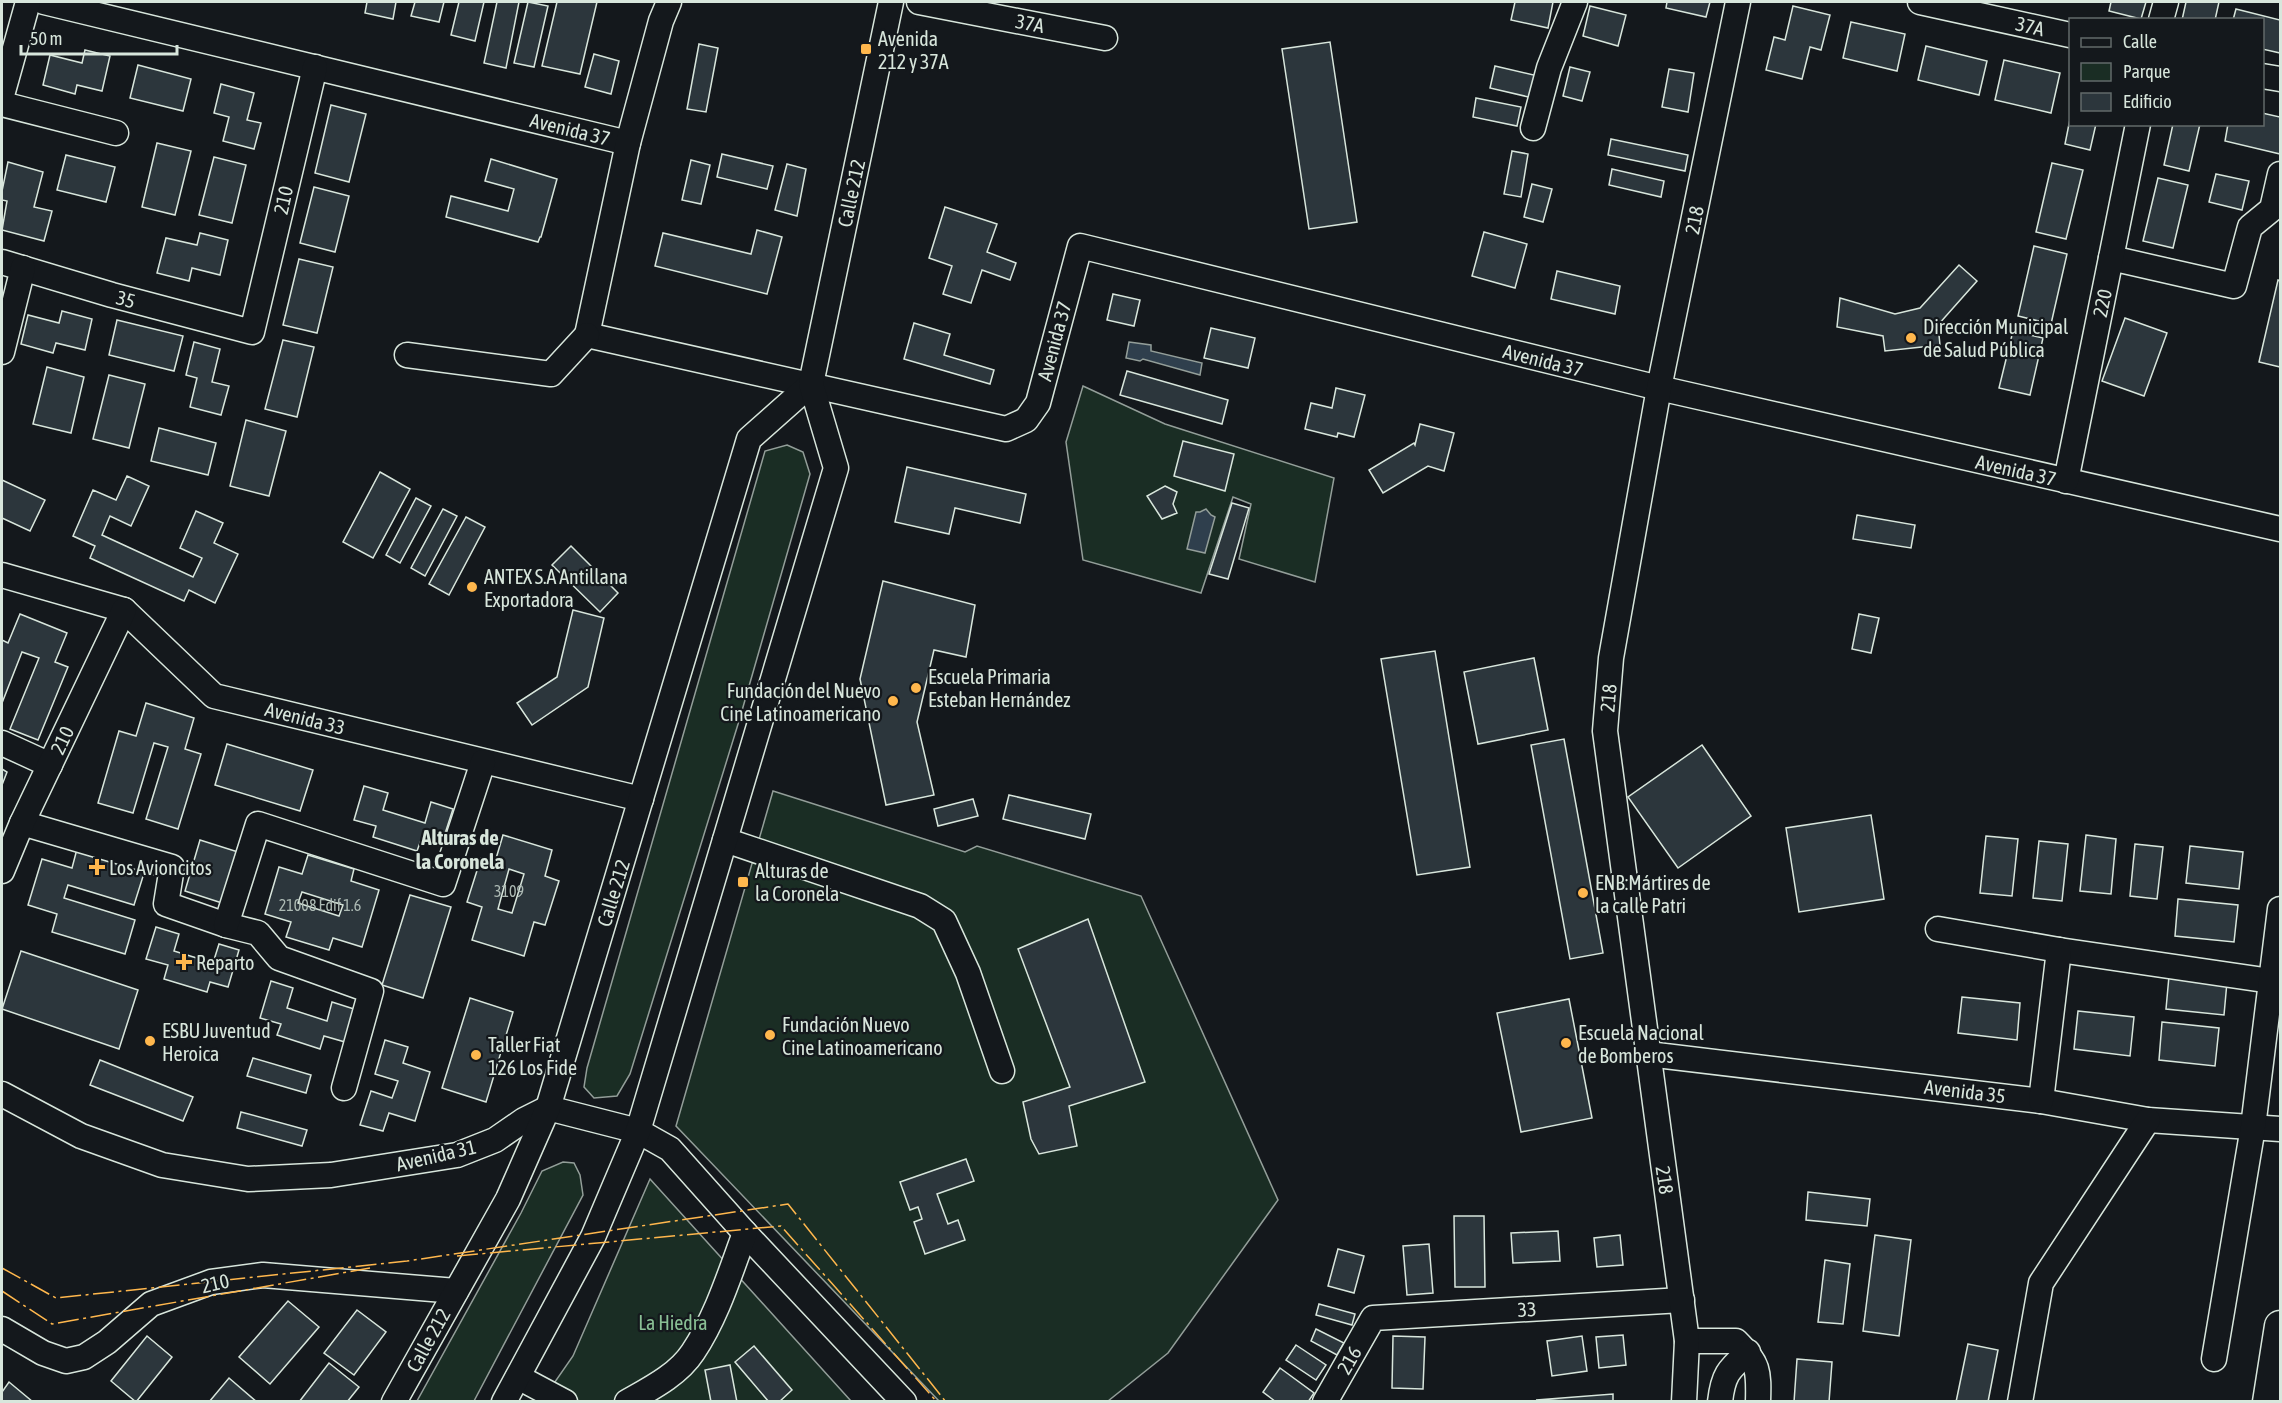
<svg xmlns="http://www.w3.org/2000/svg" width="2282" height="1403" font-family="'Asap Condensed',sans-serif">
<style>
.green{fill:#1a2d24;stroke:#939e99;stroke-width:1.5}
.water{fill:#2f3f4d;stroke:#939e99;stroke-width:1.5}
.building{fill:#2c363c;stroke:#d8e6dc;stroke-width:1.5;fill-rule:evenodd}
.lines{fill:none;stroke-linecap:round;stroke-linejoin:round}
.minor-casing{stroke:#d8e6dc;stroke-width:27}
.major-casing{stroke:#d8e6dc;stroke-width:33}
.minor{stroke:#14181c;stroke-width:24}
.major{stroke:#14181c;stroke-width:30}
.power{stroke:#ffb74d;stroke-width:1.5;stroke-dasharray:21 4.5 3 4.5;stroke-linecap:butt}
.poi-dot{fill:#ffb74d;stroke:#14181c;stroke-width:2}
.labels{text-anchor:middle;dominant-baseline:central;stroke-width:4.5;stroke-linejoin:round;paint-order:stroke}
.number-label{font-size:16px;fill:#adbab4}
.street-label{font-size:20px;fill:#d8e6dc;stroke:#14181c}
.poi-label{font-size:20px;fill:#d8e6dc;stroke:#14181c;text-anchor:start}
.park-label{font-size:20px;fill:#8ac095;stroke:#14181c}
.neighbourhood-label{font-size:21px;font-weight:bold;fill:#d8e6dc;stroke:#14181c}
</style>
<rect width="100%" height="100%" fill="#14181c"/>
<g class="green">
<polygon points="1083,386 1165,424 1334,478 1315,582 1239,559 1251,504 1233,497 1201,593 1083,560 1066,442"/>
<polygon points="787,445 803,452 810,474 739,721 630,1074 617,1096 594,1098 584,1087 587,1068 765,451"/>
<polygon points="773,791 965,852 977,846 1141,896 1278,1200 1168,1353 1108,1401 939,1401 676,1126"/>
<polygon points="563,1162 574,1163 580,1175 583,1195 474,1401 417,1401 521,1213 542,1171"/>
<polygon points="650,1179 851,1401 541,1402 573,1356"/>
</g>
<g class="water">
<polygon points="1129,342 1151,345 1151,351 1202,363 1200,375 1143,359 1140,361 1126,358"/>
<polygon points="1206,509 1211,515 1215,517 1205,553 1187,549 1196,512 1200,512"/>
</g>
<g class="building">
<polygon points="367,2 396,2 393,19 365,13"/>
<polygon points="415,2 444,2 439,22 411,16"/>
<polygon points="459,2 484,2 475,41 451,35"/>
<polygon points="497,2 519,2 506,68 484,63"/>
<polygon points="528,2 548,6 534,67 514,63"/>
<polygon points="557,2 597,2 580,74 542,66"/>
<polygon points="1515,2 1553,2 1548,28 1511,20"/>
<polygon points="1667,2 1710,2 1706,17 1666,8"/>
<polygon points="2111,2 2146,2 2141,19 2109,11"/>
<polygon points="2186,2 2219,2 2215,20 2182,20"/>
<polygon points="1590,6 1626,15 1618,46 1583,36"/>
<polygon points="1793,6 1830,15 1821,50 1810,47 1802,79 1766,70 1774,37 1785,40"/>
<polygon points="2236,9 2280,20 2280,53 2262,49 2262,20 2233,20"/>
<polygon points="1851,22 1905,34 1897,71 1843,58"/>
<polygon points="1330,42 1357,222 1309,229 1282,49"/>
<polygon points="699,44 718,48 706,112 687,109"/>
<polygon points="1926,46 1987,61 1979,95 1918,80"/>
<polygon points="85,50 110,56 102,91 77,85 75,94 43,85 50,55 82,63"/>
<polygon points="594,54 619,61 611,94 585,87"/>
<polygon points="2004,60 2060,73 2051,113 1995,100"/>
<polygon points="138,65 191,79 183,111 130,98"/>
<polygon points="1495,66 1538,76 1533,98 1490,88"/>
<polygon points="1570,67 1590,72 1582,101 1563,96"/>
<polygon points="1669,69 1694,73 1688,112 1662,107"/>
<polygon points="221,84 254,93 247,120 261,123 254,149 223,141 229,117 214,113"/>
<polygon points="1476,98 1521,107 1517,126 1473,117"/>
<polygon points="331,105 366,114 349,182 315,173"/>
<polygon points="2262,113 2280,117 2280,154 2225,141 2228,124 2262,124"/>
<polygon points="2070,119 2070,124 2096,124 2090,150 2065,144"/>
<polygon points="2173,124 2200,124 2189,171 2164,165"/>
<polygon points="1611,139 1688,155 1685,171 1608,155"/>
<polygon points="157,143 191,151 175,215 142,207"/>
<polygon points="1512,151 1528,154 1521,197 1504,194"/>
<polygon points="722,154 773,166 767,189 717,177"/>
<polygon points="66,155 115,167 106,202 57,190"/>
<polygon points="214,157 246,165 232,223 199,215"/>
<polygon points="491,159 557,179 541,237 540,237 538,242 446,217 451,196 508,211 514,189 485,181"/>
<polygon points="691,160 710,165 701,204 682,200"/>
<polygon points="8,162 43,172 34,207 52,211 44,241 2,230 7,201 2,200 2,191"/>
<polygon points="2052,163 2083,170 2066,239 2036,232"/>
<polygon points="787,164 806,169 797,216 775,210"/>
<polygon points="1612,169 1664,181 1661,197 1609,185"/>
<polygon points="2216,174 2249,181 2242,210 2209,202"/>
<polygon points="2158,178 2188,185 2173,248 2143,241"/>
<polygon points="1532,184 1552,189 1543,222 1524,217"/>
<polygon points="314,187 349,196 335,252 300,243"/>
<polygon points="945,207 997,224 987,252 1016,263 1010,280 982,270 971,303 943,294 952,266 929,258"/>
<polygon points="757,230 782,237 767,294 655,266 663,233 751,254"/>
<polygon points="1484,232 1527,244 1515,288 1472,276"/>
<polygon points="200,233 228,240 220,275 192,268 189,281 157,273 166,238 197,245"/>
<polygon points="2034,246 2067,254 2051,324 2018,316"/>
<polygon points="299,259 333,267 317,333 283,325"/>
<polygon points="1959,265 1977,281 1938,325 1940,345 1885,351 1883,336 1837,327 1840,298 1895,314 1920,308"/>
<polygon points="1557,271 1620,286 1615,314 1551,299"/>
<polygon points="2278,280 2280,281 2280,367 2259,362"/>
<polygon points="1113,294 1140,300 1134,326 1107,320"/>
<polygon points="62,311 92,319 85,350 56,343 53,353 21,344 28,315 59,323"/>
<polygon points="2125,318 2167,333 2144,396 2102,381"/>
<polygon points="117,320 183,336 174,371 109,355"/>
<polygon points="914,323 950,334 944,355 994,370 990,384 904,359"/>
<polygon points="1211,328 1255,338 1248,368 1204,358"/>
<polygon points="2013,331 2043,338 2030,395 1999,388"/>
<polygon points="283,340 314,347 297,417 265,409"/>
<polygon points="194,342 220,349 212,382 229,386 221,415 190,407 197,378 186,375"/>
<polygon points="47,367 84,377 71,433 33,424"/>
<polygon points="1127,371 1228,400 1222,424 1120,395"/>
<polygon points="109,375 145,384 129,448 93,439"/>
<polygon points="1336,388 1365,395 1354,437 1338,433 1337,437 1305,429 1311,403 1332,408"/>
<polygon points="246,420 286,431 269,496 230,486"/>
<polygon points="1420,424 1454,433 1444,471 1428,466 1383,493 1369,470 1414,443 1415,445"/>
<polygon points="159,428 216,443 208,475 151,461"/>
<polygon points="1183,441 1234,454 1225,491 1174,476"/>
<polygon points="907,467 1026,494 1020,523 955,508 949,534 895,522"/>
<polygon points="380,472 410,489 373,558 343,542"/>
<polygon points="127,476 149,486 131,526 110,516 102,535 193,577 202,558 180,548 196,511 223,523 214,543 238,554 215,603 189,590 184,601 90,558 95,546 73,536 93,490 116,500"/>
<polygon points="2,480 45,500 30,531 2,518"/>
<polygon points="1165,486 1177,492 1173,504 1177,513 1162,519 1147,496"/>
<polygon points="416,498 431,506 400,563 386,555"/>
<polygon points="1232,503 1249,508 1228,579 1209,574"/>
<polygon points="443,509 457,516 425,576 411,568"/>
<polygon points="1857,515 1915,525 1911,548 1853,539"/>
<polygon points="466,517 485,527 449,595 429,584"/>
<polygon points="571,546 618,593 600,612 552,565"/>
<polygon points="883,581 975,605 966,657 934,650 917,722 934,795 886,805 860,679"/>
<polygon points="573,610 604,618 588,687 532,725 517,703 557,677"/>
<polygon points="20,614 67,633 55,662 68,667 38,740 10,729 39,658 22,652 2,703 2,640 8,643"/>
<polygon points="1859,614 1879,618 1871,653 1852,649"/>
<polygon points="1435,651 1470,867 1417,875 1381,659"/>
<polygon points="1534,658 1548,730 1478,744 1464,672"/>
<polygon points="146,703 194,718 185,749 201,754 178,829 146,819 168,747 154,743 133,813 98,803 119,731 136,736"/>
<polygon points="1564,739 1603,953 1570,959 1531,745"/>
<polygon points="227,744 313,770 300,811 215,785"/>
<polygon points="1702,745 1751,816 1678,868 1628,797"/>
<polygon points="2,769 7,772 2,785"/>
<polygon points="364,786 388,793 383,810 425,823 431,802 453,809 441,846 421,840 417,851 373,837 376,826 354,820"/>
<polygon points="1009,795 1091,814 1085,839 1003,819"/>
<polygon points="973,799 978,816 938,826 934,809"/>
<polygon points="1871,815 1884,899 1799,912 1786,828"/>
<path d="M 503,835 L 552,850 L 545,876 L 559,881 L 545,925 L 534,922 L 524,956 L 472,940 L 482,907 L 467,902 L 481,858 L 495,862 ZM 509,869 L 524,874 L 512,913 L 498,909 Z"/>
<polygon points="2086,835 2116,839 2111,894 2080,891"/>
<polygon points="1986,836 2018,839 2012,896 1980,893"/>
<polygon points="200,840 238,852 222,903 185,891"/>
<polygon points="2039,841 2068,844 2062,901 2033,898"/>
<polygon points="2135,844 2163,847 2157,899 2130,896"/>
<polygon points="2190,846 2243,852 2239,889 2186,883"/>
<polygon points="77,849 145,870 134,905 68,885 64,898 135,920 125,954 52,932 57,914 28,905 42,859 72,868"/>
<path d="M 308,855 L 354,869 L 351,881 L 379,890 L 362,947 L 333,938 L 329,950 L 286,937 L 291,922 L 265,914 L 279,867 L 302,874 ZM 302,892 L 343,905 L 339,916 L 298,903 Z"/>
<polygon points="410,895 451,907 423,998 382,985"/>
<polygon points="2178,899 2238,905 2234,942 2175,936"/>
<polygon points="1088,919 1145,1082 1069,1106 1077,1146 1039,1154 1031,1139 1023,1102 1070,1087 1018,949"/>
<polygon points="156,927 179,934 174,951 213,963 219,944 239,950 228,987 210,982 207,992 164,979 168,965 146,959"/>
<polygon points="21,951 138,990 119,1049 2,1009"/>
<polygon points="2169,976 2227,982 2224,1015 2166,1009"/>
<polygon points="271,981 293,988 287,1008 327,1021 332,1002 354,1009 345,1042 324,1036 320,1049 277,1035 281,1024 260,1018"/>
<polygon points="1962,997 2020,1003 2017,1040 1958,1033"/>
<polygon points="470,998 513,1012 486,1102 442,1088"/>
<polygon points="1569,999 1592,1118 1521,1132 1497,1013"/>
<polygon points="2078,1011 2134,1017 2130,1056 2074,1049"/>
<polygon points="2162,1022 2219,1028 2215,1066 2159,1060"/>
<polygon points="385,1040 408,1047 403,1063 430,1072 415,1121 389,1113 383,1131 360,1125 371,1091 392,1098 398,1081 375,1074"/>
<polygon points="253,1058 311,1075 306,1093 247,1076"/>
<polygon points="100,1060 193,1097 183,1121 90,1085"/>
<polygon points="241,1112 307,1130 302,1146 237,1128"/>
<polygon points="966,1159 974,1181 937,1194 948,1224 958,1220 965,1240 925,1254 914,1222 922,1219 918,1207 910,1210 900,1182"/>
<polygon points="1808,1192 1870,1199 1867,1226 1806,1220"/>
<polygon points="1454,1216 1484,1216 1485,1287 1455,1287"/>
<polygon points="1558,1231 1560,1261 1513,1263 1511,1233"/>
<polygon points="1620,1235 1623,1265 1597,1267 1594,1238"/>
<polygon points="1875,1235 1911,1240 1899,1336 1863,1331"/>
<polygon points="1429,1244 1433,1293 1407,1295 1403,1246"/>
<polygon points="1338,1249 1364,1256 1354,1293 1328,1286"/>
<polygon points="1825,1260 1850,1264 1843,1324 1818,1322"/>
<polygon points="288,1301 319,1327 270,1384 239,1357"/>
<polygon points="1319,1304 1355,1314 1352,1325 1316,1315"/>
<polygon points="357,1310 386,1332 354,1375 324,1353"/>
<polygon points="1316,1329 1344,1343 1337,1355 1311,1341"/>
<polygon points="1623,1335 1626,1365 1599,1368 1596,1337"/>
<polygon points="147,1336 172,1357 136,1402 111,1381"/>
<polygon points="1393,1336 1425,1337 1423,1389 1392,1388"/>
<polygon points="1582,1336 1587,1371 1552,1376 1547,1341"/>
<polygon points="1968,1344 1998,1350 1988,1402 1956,1402"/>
<polygon points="1296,1345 1326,1365 1316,1380 1286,1360"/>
<polygon points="754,1346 792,1390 779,1402 769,1402 735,1362"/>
<polygon points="1797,1359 1832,1362 1829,1402 1794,1402"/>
<polygon points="329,1363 359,1387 347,1402 299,1402"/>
<polygon points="730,1365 737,1402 711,1402 705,1370"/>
<polygon points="1280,1368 1314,1393 1308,1402 1276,1402 1263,1392"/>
<polygon points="229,1378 257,1402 209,1402"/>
<polygon points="9,1382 33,1402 2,1402 2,1392"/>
<polygon points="1613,1394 1613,1402 1536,1400"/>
</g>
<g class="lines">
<g class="minor-casing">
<g id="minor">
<polyline points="44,2 628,143"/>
<polyline points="919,2 1105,38"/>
<polyline points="1920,2 2070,35"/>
<polyline points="2161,20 2166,2"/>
<polyline points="2262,76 2280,79"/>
<polyline points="2,95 28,2"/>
<polyline points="2,104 116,133"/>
<polyline points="1533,128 1549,68 1575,2"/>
<polyline points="2111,258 2234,286 2250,227 2272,209 2280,174"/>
<polyline points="2,262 112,295 252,332 315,67"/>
<polyline points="587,335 1006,429 1026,420 1038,403 1080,246 1659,388 2280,529"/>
<polyline points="587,335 628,143 661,21 669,2"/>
<polyline points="2,352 23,268"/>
<polyline points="407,355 551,374 587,335"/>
<polyline points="2066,481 2138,124"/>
<polyline points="2,575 124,610 214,696 641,799"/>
<polyline points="2,743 50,765"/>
<polyline points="22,823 172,867 166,904 226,925 258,933 279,958 371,991 344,1088"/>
<polyline points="725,840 920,906 944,921 968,973 1002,1071"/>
<polyline points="2,871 22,823 124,610"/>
<polyline points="226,925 258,824 443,884 483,762"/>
<polyline points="1938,929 2059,950 2271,981"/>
<polyline points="1648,1054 2041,1101 2148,1120 2280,1129"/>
<polyline points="2,1094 81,1136 162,1165 248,1179 331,1175 457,1155 495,1140 524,1120 548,1108 638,1131 670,1149 745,1233 904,1402"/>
<polyline points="2041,1101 2059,950"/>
<polyline points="2,1329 43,1353 66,1361 84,1357 107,1342 151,1304 211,1282 263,1275 456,1291"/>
<path d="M 1687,1341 L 1736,1341 C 1759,1364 1759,1370 1758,1402"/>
<polyline points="2214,1359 2253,1127 2280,909"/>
<polyline points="518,1377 565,1402"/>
<polyline points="394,1402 508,1199 548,1108 749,439 811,384"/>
<polyline points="504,1402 593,1237 638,1131 836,468 811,384 891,2"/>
<path d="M 627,1402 C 650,1389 678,1375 693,1352 C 717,1316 730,1273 745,1233"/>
<polyline points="1325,1402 1373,1318 1682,1300"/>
<polyline points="1684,1402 1687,1341 1605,731 1611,658 1659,388 1738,2"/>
<path d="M 1720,1402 C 1723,1375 1728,1370 1748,1352"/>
<polyline points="2020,1402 2041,1283 2148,1120"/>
</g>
</g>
<g class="major-casing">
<polyline id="major" points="2268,1402 2280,1326"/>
</g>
<use href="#minor" class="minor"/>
<use href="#major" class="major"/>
<g class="power">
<polyline points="457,1256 781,1226 937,1402"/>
<polyline points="2,1268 56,1298 407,1261 788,1204 946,1402"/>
<polyline points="2,1291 52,1324 370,1268"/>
</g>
</g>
<g class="poi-dot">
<rect x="860" y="43" width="12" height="12" rx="3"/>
<circle cx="1911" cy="338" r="6"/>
<circle cx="472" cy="587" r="6"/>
<circle cx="916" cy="688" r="6"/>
<circle cx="893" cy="701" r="6"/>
<path d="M94 858h6v6h6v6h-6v6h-6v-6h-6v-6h6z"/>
<rect x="737" y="876" width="12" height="12" rx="3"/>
<circle cx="1583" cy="893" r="6"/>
<path d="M181 953h6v6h6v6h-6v6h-6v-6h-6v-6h6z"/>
<circle cx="770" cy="1035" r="6"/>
<circle cx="150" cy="1041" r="6"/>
<circle cx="1566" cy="1043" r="6"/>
<circle cx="476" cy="1055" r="6"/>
</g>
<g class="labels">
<g class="number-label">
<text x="509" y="891">3109</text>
<text x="320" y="905">21008 Edif 1.6</text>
</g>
<g class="street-label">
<text transform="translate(1030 23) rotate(11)">37A</text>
<text transform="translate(2030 26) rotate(13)">37A</text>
<text transform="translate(570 129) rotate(14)">Avenida 37</text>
<text transform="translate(851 193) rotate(-78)">Calle 212</text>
<text transform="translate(283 200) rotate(-77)">210</text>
<text transform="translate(1694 220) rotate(-79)">218</text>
<text transform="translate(126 299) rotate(15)">35</text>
<text transform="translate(2102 303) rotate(-78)">220</text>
<text transform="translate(1054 341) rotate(-75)">Avenida 37</text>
<text transform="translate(1543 360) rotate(14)">Avenida 37</text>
<text transform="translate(2016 470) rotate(13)">Avenida 37</text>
<text transform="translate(1608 698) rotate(-85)">218</text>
<text transform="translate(305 718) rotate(14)">Avenida 33</text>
<text transform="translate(62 740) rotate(-65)">210</text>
<text transform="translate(613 893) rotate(-73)">Calle 212</text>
<text transform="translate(1965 1091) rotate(7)">Avenida 35</text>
<text transform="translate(436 1155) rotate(-13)">Avenida 31</text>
<text transform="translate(1665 1180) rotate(82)">218</text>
<text transform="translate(215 1283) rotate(-13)">210</text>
<text transform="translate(1527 1309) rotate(-3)">33</text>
<text transform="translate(428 1340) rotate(-61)">Calle 212</text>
<text transform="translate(1349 1360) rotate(-60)">216</text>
</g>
<g class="poi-label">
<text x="878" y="38">Avenida<tspan x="878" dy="23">212 y 37A</tspan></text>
<text x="1923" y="326">Dirección Municipal<tspan x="1923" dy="23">de Salud Pública</tspan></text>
<text x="484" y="576">ANTEX S.A Antillana<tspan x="484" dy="23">Exportadora</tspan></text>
<text x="928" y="676">Escuela Primaria<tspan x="928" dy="23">Esteban Hernández</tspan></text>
<text x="881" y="690" text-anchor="end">Fundación del Nuevo<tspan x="881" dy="23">Cine Latinoamericano</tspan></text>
<text x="109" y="867">Los Avioncitos</text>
<text x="755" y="870">Alturas de<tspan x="755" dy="23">la Coronela</tspan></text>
<text x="1595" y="882">ENB:Mártires de<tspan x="1595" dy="23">la calle Patri</tspan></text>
<text x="196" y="962">Reparto</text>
<text x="782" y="1024">Fundación Nuevo<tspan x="782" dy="23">Cine Latinoamericano</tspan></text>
<text x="162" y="1030">ESBU Juventud<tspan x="162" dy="23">Heroica</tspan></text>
<text x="1578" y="1032">Escuela Nacional<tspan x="1578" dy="23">de Bomberos</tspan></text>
<text x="488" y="1044">Taller Fiat<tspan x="488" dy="23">126 Los Fide</tspan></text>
</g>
<g class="park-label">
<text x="673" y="1322">La Hiedra</text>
</g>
<g class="neighbourhood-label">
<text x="460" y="837">Alturas de<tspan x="460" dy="24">la Coronela</tspan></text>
</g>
</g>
<rect width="2282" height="1403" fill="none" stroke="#d8e6dc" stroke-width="6"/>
<rect x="2069" y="18" width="195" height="108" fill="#14181c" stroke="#626a69" stroke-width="1.5"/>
<rect x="2081" y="38" width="30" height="9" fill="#14181c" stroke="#626a69" stroke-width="1.5"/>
<text x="2123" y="48" font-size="18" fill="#d8e6dc">Calle</text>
<rect x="2081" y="63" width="30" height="18" fill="#1a2d24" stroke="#626a69" stroke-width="1.5"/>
<text x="2123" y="78" font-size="18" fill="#d8e6dc">Parque</text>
<rect x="2081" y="93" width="30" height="18" fill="#2c363c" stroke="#626a69" stroke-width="1.5"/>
<text x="2123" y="108" font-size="18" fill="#d8e6dc">Edificio</text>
<path d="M21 45v9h156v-9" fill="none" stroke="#d8e6dc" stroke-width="3"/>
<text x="30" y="45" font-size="18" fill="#d8e6dc" stroke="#14181c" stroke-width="4.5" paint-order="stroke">50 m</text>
</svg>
